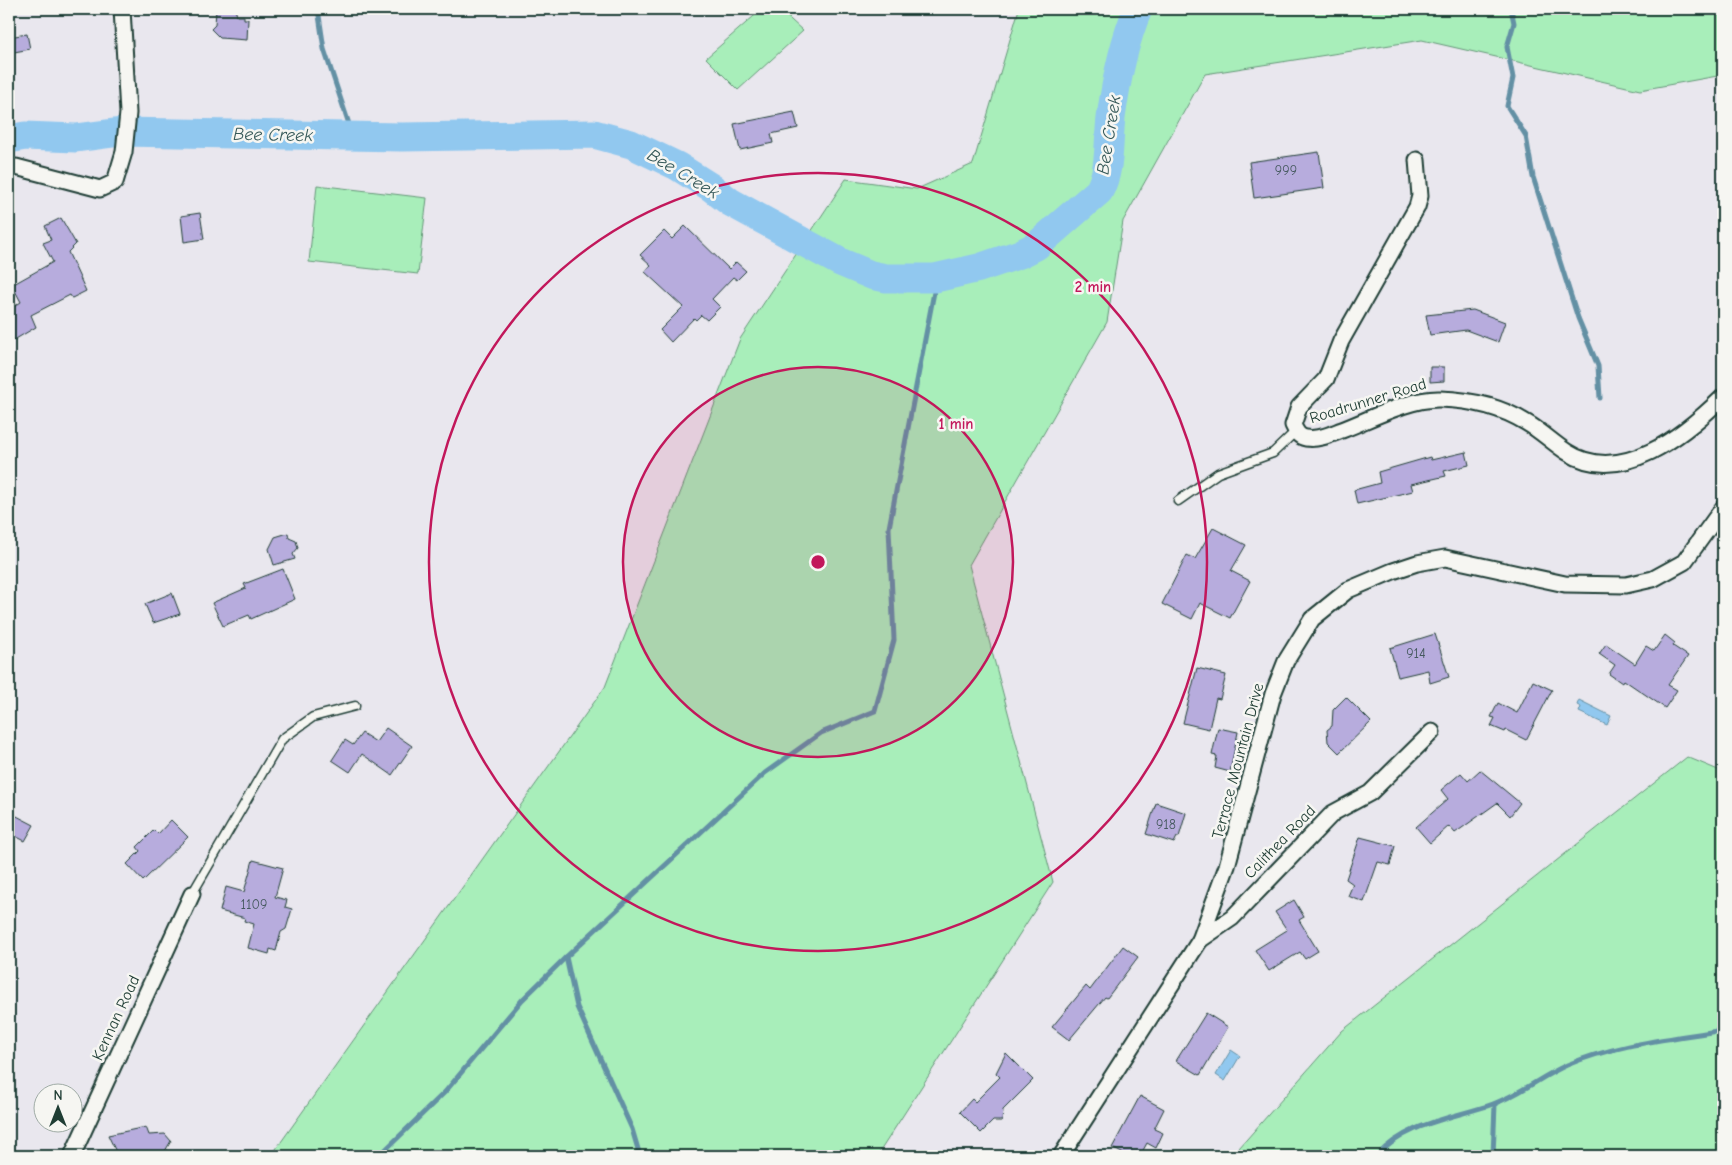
<svg xmlns="http://www.w3.org/2000/svg" width="1732" height="1165" font-family="'Comic Neue',sans-serif">
<style>
.green{fill:#a8eeba;stroke:#649677}
.water{fill:#91c8ef;stroke:#6390a4}
.lines{fill:none;stroke-linecap:round;stroke-linejoin:round}
.stream{stroke:#6390a4;stroke-width:5}
.river{stroke:#91c8ef;stroke-width:29}
.building{fill:#b7acdd;stroke:#1f3d34}
.service-casing{stroke:#1f3d34;stroke-width:11}
.minor-casing{stroke:#1f3d34;stroke-width:19}
.service{stroke:#f6f6f2;stroke-width:8}
.minor{stroke:#f6f6f2;stroke-width:15}
.ring{fill:none;stroke:#c2185b;stroke-width:2.5}
.labels{text-anchor:middle;dominant-baseline:central;stroke-width:5;stroke-linejoin:round;paint-order:stroke}
.number-label{font-size:14px;fill:#45595e}
.street-label{font-size:16px;fill:#1f3d34;stroke:#f6f6f2}
.water-label{font-size:18px;font-style:italic;fill:#365959;stroke:#f6f6f2}
.centre{fill:#c2185b;stroke:#f6f6f2;stroke-width:2.5}
.ring-label{font-size:15px;text-anchor:middle;font-weight:bold;fill:#c2185b;stroke:#f6f6f2;stroke-width:5;stroke-linejoin:round;paint-order:stroke}
</style>
<rect width="100%" height="100%" fill="#e9e7ee"/>
<filter id="ink" filterUnits="userSpaceOnUse"><feTurbulence type="fractalNoise" baseFrequency=".02" numOctaves="2"/><feDisplacementMap in="SourceGraphic" scale="10" xChannelSelector="R" yChannelSelector="G"/><feConvolveMatrix kernelMatrix="1 2 1 2 8 2 1 2 1" color-interpolation-filters="sRGB"/></filter>
<g filter="url(#ink)">
<g class="green">
<polygon points="762,9 779,9 803,31 738,90 706,58"/>
<polygon points="1019,9 1723,9 1723,75 1640,90 1422,40 1205,74 1123,221 1107,322 969,565 1053,882 877,1156 271,1156 605,687 740,339 846,179 917,189 973,164"/>
<polygon points="317,185 427,198 418,274 309,262"/>
<polygon points="1687,757 1723,772 1723,1156 1232,1156 1342,1031"/>
</g>
<g class="water">
<polygon points="1579,700 1611,716 1607,725 1579,712 1581,707 1577,705"/>
<polygon points="1231,1050 1240,1056 1225,1081 1216,1075"/>
</g>
<g class="lines">
<g class="stream">
<polyline points="318,9 324,49 353,136"/>
<polyline points="1511,9 1514,23 1507,47 1513,78 1507,106 1526,136 1533,177 1578,318 1598,366 1600,398"/>
<polyline points="379,1156 445,1092 522,1000 566,957"/>
<polyline points="640,1156 632,1129 577,1007 566,957 765,773 821,733 875,711 894,640 889,528 934,292 935,278"/>
<path d="M 1377,1156 C 1406,1123 1453,1118 1493,1104 C 1519,1095 1542,1076 1567,1065 C 1616,1044 1671,1039 1723,1030"/>
<polyline points="1493,1156 1495,1104"/>
</g>
<path class="river" d="M 9,139 L 25,136 L 76,138 L 121,132 L 402,137 L 594,134 L 631,144 L 677,166 L 712,188 L 730,202 L 840,262 L 871,275 L 886,278 L 935,278 L 979,268 L 1020,254 L 1036,246 L 1099,191 C 1111,169 1108,142 1111,118 C 1116,81 1123,44 1138,9"/>
</g>
<g class="building">
<polygon points="216,9 235,9 237,16 244,16 244,19 248,19 247,40 220,38 211,29 215,25"/>
<polygon points="27,34 30,49 9,53 9,37"/>
<polygon points="794,112 798,128 771,134 773,143 740,150 734,124"/>
<polygon points="1319,152 1324,188 1254,198 1249,162"/>
<polygon points="200,213 204,239 184,242 181,216"/>
<polygon points="61,218 76,244 68,252 86,291 72,298 70,295 31,315 36,327 9,343 9,310 21,302 12,285 53,262 43,243 51,240 45,226"/>
<polygon points="685,226 729,269 736,262 746,271 737,280 733,277 712,299 720,307 707,320 701,315 696,320 694,318 671,342 660,330 683,307 645,272 651,265 640,255 664,231 672,239"/>
<polygon points="1473,310 1505,322 1498,342 1466,330 1430,335 1426,315"/>
<polygon points="1430,367 1444,367 1444,381 1430,382"/>
<polygon points="1466,452 1469,465 1444,471 1446,476 1411,484 1413,491 1357,504 1354,490 1380,483 1378,472 1430,457 1431,460"/>
<polygon points="1213,528 1246,545 1231,571 1250,581 1230,618 1200,603 1192,619 1162,604 1187,555 1195,559"/>
<polygon points="288,533 289,538 296,541 298,548 293,554 295,559 274,565 269,549 275,537"/>
<polygon points="283,569 295,599 251,619 249,615 223,626 212,603 246,588 244,584"/>
<polygon points="172,593 180,614 153,623 145,604"/>
<polygon points="1435,634 1449,677 1430,683 1428,670 1398,677 1390,648"/>
<polygon points="1665,635 1675,643 1673,646 1688,656 1668,685 1677,690 1665,708 1624,680 1622,683 1609,674 1615,665 1599,654 1606,644 1635,664 1646,646 1654,651"/>
<polygon points="1197,668 1226,675 1220,699 1216,698 1209,729 1183,723"/>
<polygon points="1533,681 1552,690 1526,740 1506,730 1505,732 1491,726 1495,718 1491,717 1498,703 1517,713"/>
<polygon points="1346,697 1371,722 1339,753 1328,742 1327,730 1332,726 1333,710"/>
<polygon points="386,728 412,746 392,775 362,754 350,772 332,760 345,740 353,745 362,733 376,742"/>
<polygon points="1218,728 1238,732 1230,772 1215,768 1217,756 1212,755"/>
<polygon points="1480,770 1520,803 1510,816 1497,803 1455,833 1449,826 1430,843 1416,827 1448,799 1441,790 1461,773 1468,781"/>
<polygon points="1156,803 1186,813 1179,837 1177,837 1174,843 1146,834"/>
<polygon points="9,812 34,825 25,841 9,833"/>
<polygon points="171,820 188,837 143,881 127,864 140,851 137,847 154,830 158,834"/>
<polygon points="1360,837 1395,846 1390,865 1378,862 1364,902 1348,896 1353,884 1346,879"/>
<polygon points="253,860 283,868 275,897 287,900 285,907 292,909 286,929 281,932 276,951 270,949 269,954 248,948 254,924 244,921 245,918 220,911 226,887 244,892"/>
<polygon points="1294,900 1304,917 1299,920 1318,951 1305,959 1300,952 1269,971 1255,950 1287,930 1275,912"/>
<polygon points="1123,946 1138,957 1107,998 1105,997 1069,1040 1052,1027 1086,986 1090,990"/>
<polygon points="1206,1013 1228,1027 1200,1075 1176,1061"/>
<polygon points="1006,1053 1033,1080 1003,1110 1002,1121 993,1121 981,1133 960,1112 972,1099 975,1102 1000,1077 996,1073"/>
<polygon points="1140,1096 1164,1109 1154,1129 1163,1133 1156,1148 1147,1143 1140,1156 1128,1156 1112,1148"/>
<polygon points="146,1127 149,1135 165,1134 171,1141 162,1156 118,1156 108,1135"/>
</g>
<g class="lines">
<g class="service-casing">
<g id="service">
<polyline points="1178,501 1218,473 1273,453 1296,431"/>
<polyline points="192,894 282,739 313,717 355,706"/>
</g>
</g>
<g class="minor-casing">
<g id="minor">
<path d="M 1417,160 L 1420,196 L 1417,207 L 1341,341 L 1326,379 L 1299,407 L 1293,425 C 1296,432 1299,437 1306,438 C 1319,440 1331,434 1342,430 C 1371,419 1410,398 1440,399 C 1471,400 1500,406 1527,423 C 1541,431 1553,443 1567,452 C 1621,487 1685,434 1723,397"/>
<polyline points="9,170 16,167 100,189 115,182 124,152 128,113 122,9"/>
<polyline points="1200,940 1232,918 1333,813 1370,793 1432,732"/>
<polyline points="72,1156 192,894"/>
<polyline points="1061,1156 1200,940 1227,866 1273,694 1286,661 1312,619 1348,590 1393,571 1417,563 1445,558 1565,584 1626,585 1653,579 1684,562 1723,508"/>
</g>
</g>
<use href="#service" class="service"/>
<use href="#minor" class="minor"/>
</g>
</g>
<circle cx="818" cy="562" r="195" fill="#c2185b" fill-opacity=".12"/>
<g class="ring">
<circle cx="818" cy="562" r="195"/>
<circle cx="818" cy="562" r="389"/>
</g>
<g class="labels">
<g class="number-label">
<text x="1286" y="170">999</text>
<text x="1416" y="653">914</text>
<text x="1166" y="824">918</text>
<text x="254" y="904">1109</text>
</g>
<g class="street-label">
<text transform="translate(1368 401) rotate(-17)">Roadrunner Road</text>
<text transform="translate(1238 761) rotate(-75)">Terrace Mountain Drive</text>
<text transform="translate(1280 842) rotate(-46)">Calithea Road</text>
<text transform="translate(116 1018) rotate(-65)">Kennan Road</text>
</g>
<g class="water-label">
<text transform="translate(273 135) rotate(1)">Bee Creek</text>
<text transform="translate(1109 135) rotate(-81)">Bee Creek</text>
<text transform="translate(683 174) rotate(31)">Bee Creek</text>
</g>
</g>
<circle cx="818" cy="562" r="8" class="centre"/>
<g class="ring-label">
<text x="1093" y="292">2 min</text>
<text x="956" y="429">1 min</text>
</g>
<rect width="1732" height="1165" fill="none" stroke="#f6f6f2" stroke-width="30"/>
<rect x="15" y="15" width="1702" height="1135" fill="none" stroke="#1f3d34" stroke-width="2" filter="url(#ink)"/>
<g transform="translate(58 1108)"><circle r="24" fill="#f6f6f2" stroke="#a0aca6"/>
<path d="M0-4L9 19L0 12L-9 19Z" fill="#1f3d34"/>
<text y="-8" font-size="14" font-weight="bold" text-anchor="middle" fill="#1f3d34">N</text>
</g>
</svg>
